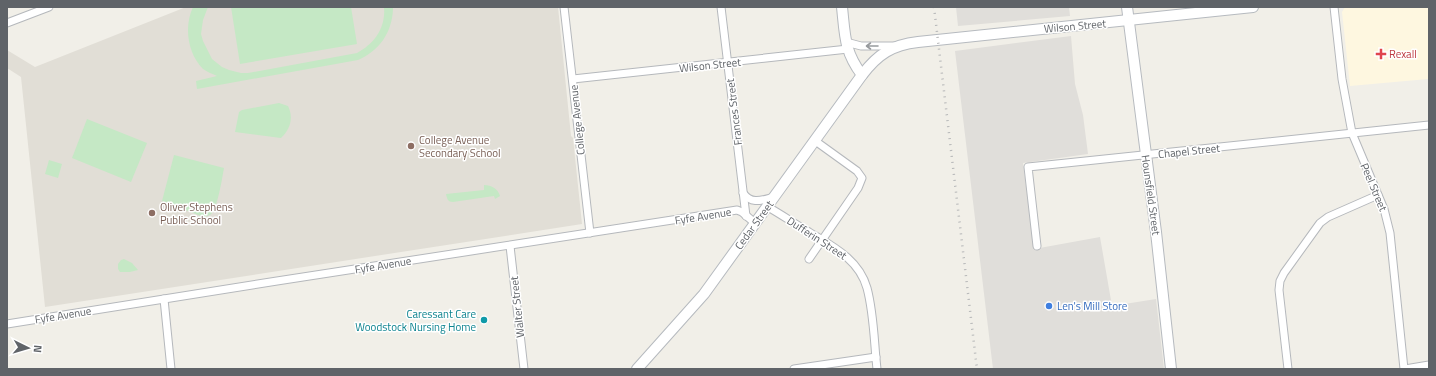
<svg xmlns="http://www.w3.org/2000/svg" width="1436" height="376" font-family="'Titillium Web',sans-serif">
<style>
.commercial{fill:#fef7e0}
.industrial{fill:#e0deda}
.education{fill:#e1ded6}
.green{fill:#c5e8c5}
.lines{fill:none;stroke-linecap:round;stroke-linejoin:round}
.street-casing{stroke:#b5b8bc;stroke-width:9}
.secondary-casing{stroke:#b6babf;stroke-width:12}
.street{stroke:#fff;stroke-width:7}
.secondary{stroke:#fff;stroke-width:10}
.rail{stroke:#b6b7b8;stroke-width:2.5;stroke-dasharray:1 5;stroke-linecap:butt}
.oneway{stroke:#979a9d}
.health-dot{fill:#e0444e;stroke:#fff;stroke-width:1.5}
.education-dot{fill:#8d6e63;stroke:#fff;stroke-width:1.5}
.shop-dot{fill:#3f7fe0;stroke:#fff;stroke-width:1.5}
.culture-dot{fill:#0f9aa8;stroke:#fff;stroke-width:1.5}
.labels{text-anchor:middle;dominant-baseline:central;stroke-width:3;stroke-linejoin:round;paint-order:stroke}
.street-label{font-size:11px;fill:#5f6368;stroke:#fff}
.health-label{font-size:11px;fill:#be3a42;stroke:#fff;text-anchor:start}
.education-label{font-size:11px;fill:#785e54;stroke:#fff;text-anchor:start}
.shop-label{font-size:11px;fill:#366cbe;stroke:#fff;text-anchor:start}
.culture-label{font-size:11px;fill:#0d838f;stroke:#fff;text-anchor:end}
</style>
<rect width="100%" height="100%" fill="#f1efe8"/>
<polygon class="commercial" points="1345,7 1429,7 1429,85 1428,79 1350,86 1342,12"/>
<g class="industrial">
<polygon points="956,7 1069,7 1070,16 958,26"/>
<polygon points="1071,36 1075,84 1083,115 1088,154 1023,163 1034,249 1100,237 1112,306 1156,299 1164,369 993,369 955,51"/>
</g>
<polygon class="education" points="186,7 558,7 571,136 573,138 582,224 45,307 21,77 7,68 7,50 35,67"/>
<g class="green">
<path d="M 193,7 L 208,7 L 203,20 L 201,34 L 203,41 L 212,59 L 222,67 L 229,70 L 241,73 L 248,73 L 357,53 C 374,44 386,28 384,7 L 393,7 L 393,9 C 392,33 379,51 358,60 L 197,89 L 196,81 L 217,76 C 213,74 207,72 203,69 C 187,53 184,26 193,7 Z"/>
<polygon points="231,7 351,7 357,44 240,64"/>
<path d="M 279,103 L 288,106 C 294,118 290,130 281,138 L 235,132 L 239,112 L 242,110 Z"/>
<polygon points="87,119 147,143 131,182 72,158"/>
<path d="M 174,155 L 224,168 C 222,179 218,205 212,213 C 210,216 205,217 201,216 L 162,201 Z"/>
<polygon points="49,160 62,164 58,178 45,174"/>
<path d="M 484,185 C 492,185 498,189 500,196 L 495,199 L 494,196 L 453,202 C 448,202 447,199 446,194 L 484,190 Z"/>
<polygon points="124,259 132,263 138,270 130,272 120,272 118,269 118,264 121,260"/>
</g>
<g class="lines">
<g class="street-casing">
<g id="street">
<polyline points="564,7 590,233"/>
<polyline points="721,7 746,216"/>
<polyline points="1334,7 1342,79 1352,133 1384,209 1390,233 1404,369"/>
<polyline points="7,23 49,7"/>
<polyline points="846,42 861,46 896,46"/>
<polyline points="573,79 848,49"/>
<path d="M 743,193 C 752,205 762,200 774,197"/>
<path d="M 768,207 C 782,215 795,224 809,232 C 832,246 859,259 867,288 C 874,314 874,342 877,369"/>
<polyline points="510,246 524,369"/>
<polyline points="1037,246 1028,167 1429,125"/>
<polyline points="809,259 858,188 862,178 857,171 814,140"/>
<polyline points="164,299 171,369"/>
<polyline points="7,324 277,281 737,210 742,212 756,224"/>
<polyline points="794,369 876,357"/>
<polyline points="1288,369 1279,290 1280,281 1284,273 1320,223 1328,217 1378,195"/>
<polyline points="1405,369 1429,365"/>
</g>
</g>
<g class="secondary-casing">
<g id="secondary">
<path d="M 842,7 C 845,35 844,51 862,75"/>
<polyline points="1127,7 1156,232 1171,369"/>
<path d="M 637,369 L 704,294 L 862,75 C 878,54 892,45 918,42 L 1253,7"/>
</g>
</g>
<use href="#street" class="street"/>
<use href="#secondary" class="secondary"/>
<polyline class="rail" points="934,7 977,369"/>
</g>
<defs><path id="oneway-shaft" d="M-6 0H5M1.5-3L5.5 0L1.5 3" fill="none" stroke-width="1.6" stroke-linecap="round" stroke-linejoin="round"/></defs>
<use class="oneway" href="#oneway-shaft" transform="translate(872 46) rotate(-180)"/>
<path class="health-dot" d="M1379 48h4v4h4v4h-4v4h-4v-4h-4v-4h4z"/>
<g class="education-dot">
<circle cx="411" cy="146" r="4"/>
<circle cx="152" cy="213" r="4"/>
</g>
<circle class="shop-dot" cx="1049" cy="306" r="4"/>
<circle class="culture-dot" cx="484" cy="320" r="4"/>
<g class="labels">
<g class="street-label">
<text transform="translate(1075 26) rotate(-5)">Wilson Street</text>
<text transform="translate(710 65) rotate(-6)">Wilson Street</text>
<text transform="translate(734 112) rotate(-97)">Frances Street</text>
<text transform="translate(577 120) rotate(-96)">College Avenue</text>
<text transform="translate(1189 151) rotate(-6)">Chapel Street</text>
<text transform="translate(1374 187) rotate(67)">Peel Street</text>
<text transform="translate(1151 195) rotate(82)">Hounsfield Street</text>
<text transform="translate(703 216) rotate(-9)">Fyfe Avenue</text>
<text transform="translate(754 225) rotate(-54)">Cedar Street</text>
<text transform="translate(817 238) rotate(33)">Dufferin Street</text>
<text transform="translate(383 265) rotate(-9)">Fyfe Avenue</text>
<text transform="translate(517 307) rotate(-96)">Walter Street</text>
<text transform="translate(63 315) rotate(-9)">Fyfe Avenue</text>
</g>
<g class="health-label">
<text x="1389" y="54">Rexall</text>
</g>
<g class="education-label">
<text x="419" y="140">College Avenue<tspan x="419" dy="13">Secondary School</tspan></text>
<text x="160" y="207">Oliver Stephens<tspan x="160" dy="13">Public School</tspan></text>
</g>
<g class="shop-label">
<text x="1057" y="306">Len's Mill Store</text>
</g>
<g class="culture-label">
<text x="476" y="314">Caressant Care<tspan x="476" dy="13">Woodstock Nursing Home</tspan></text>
</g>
</g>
<rect width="1436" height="376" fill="none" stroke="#5f6368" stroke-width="16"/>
<g transform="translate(28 348) rotate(95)" stroke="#ffffff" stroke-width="3" paint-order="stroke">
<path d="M0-3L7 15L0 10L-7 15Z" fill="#5f6368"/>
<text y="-6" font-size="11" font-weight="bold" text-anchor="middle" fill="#5f6368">N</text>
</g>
</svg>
